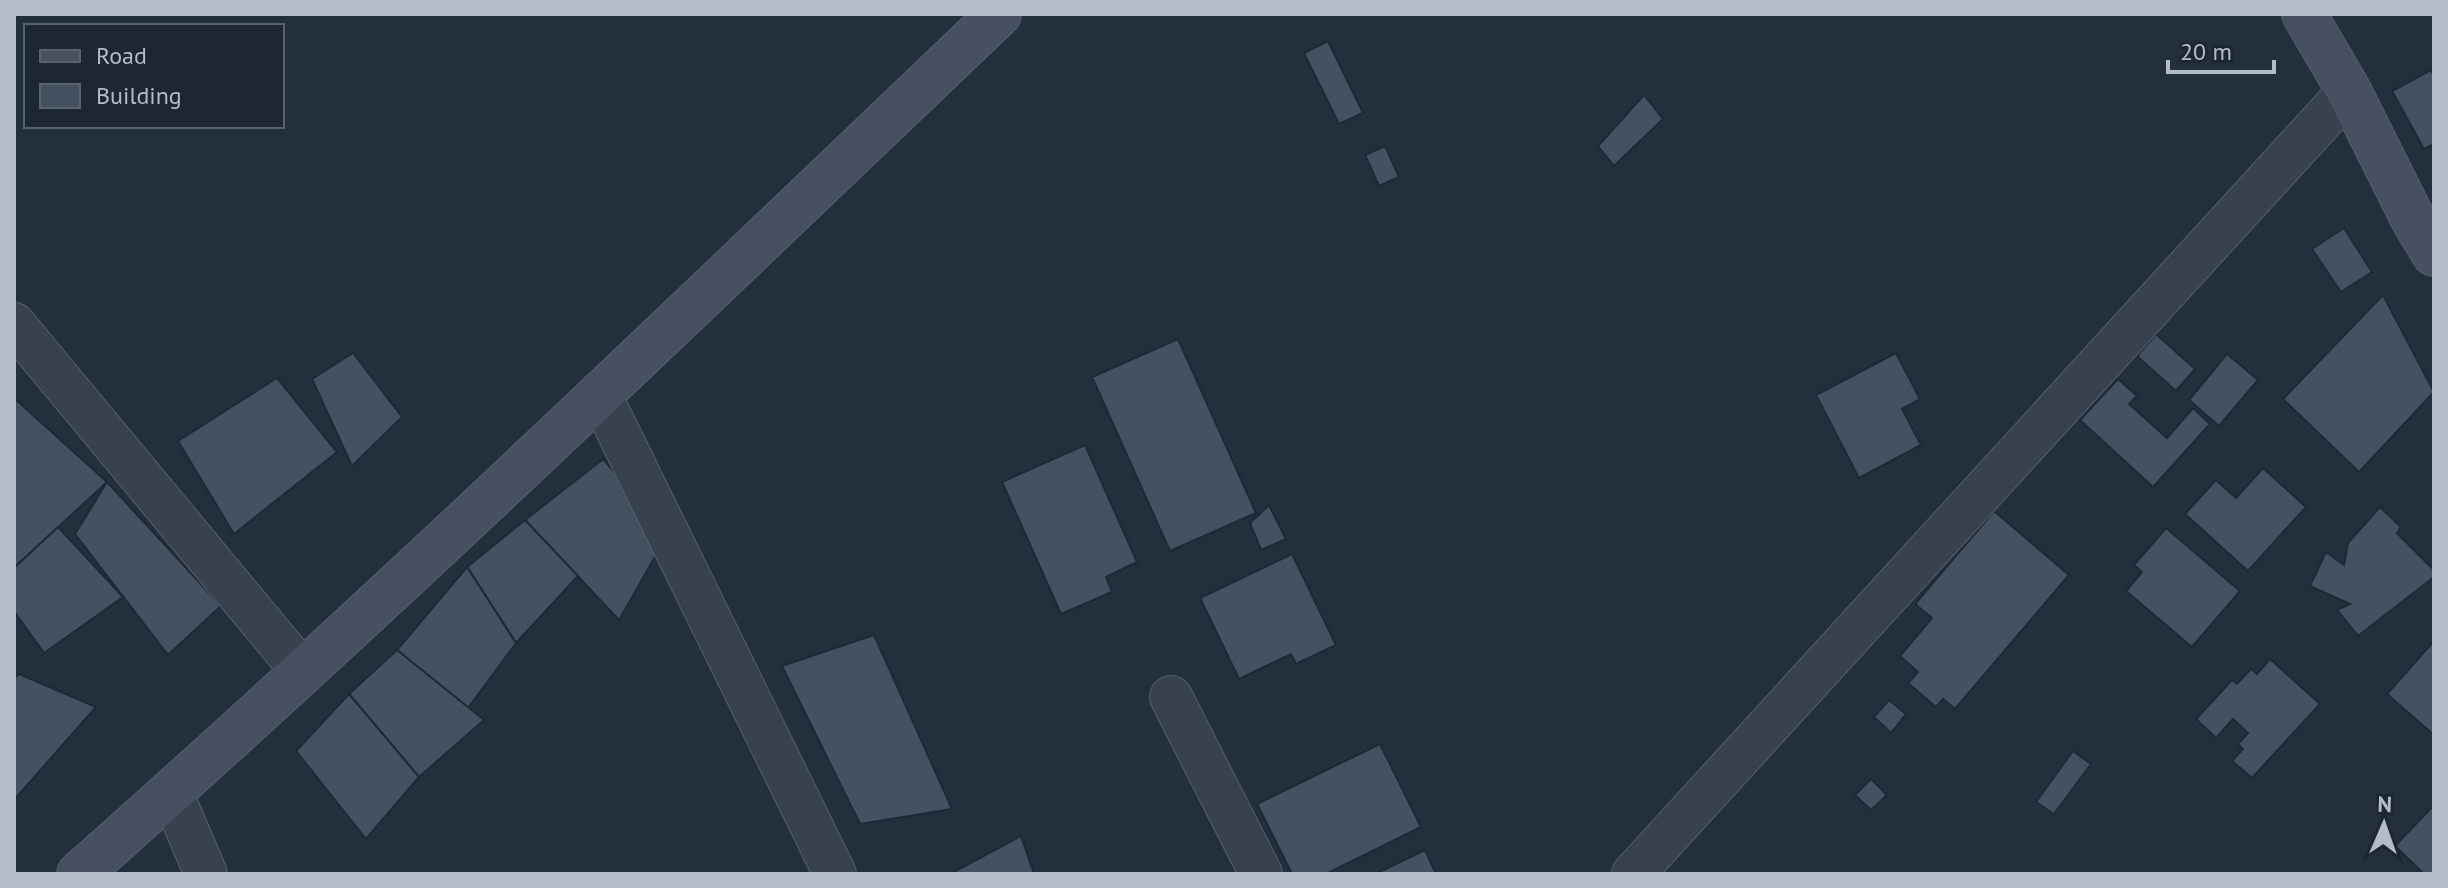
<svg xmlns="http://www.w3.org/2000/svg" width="2448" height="888" font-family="'PT Sans',sans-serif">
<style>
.building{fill:#455162;stroke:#1f2835;stroke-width:2}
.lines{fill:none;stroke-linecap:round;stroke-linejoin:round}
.street-casing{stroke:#565f6c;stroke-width:44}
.secondary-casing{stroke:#565f6c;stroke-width:46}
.street{stroke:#38414e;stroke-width:42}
.secondary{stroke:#465061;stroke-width:44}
</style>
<rect width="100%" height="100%" fill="#242f3e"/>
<g class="building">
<polygon points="1328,41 1363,113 1339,124 1304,53"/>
<polygon points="2431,70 2434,76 2434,144 2424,149 2392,91"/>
<polygon points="1644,95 1663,119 1614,166 1598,146"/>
<polygon points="1385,146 1399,177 1379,186 1365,155"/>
<polygon points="2344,228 2372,272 2341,292 2312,249"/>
<polygon points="2383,295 2434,392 2359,472 2283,399"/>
<polygon points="2156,334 2195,369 2176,391 2137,356"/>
<polygon points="1178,339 1256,513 1170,551 1092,377"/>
<polygon points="353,353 402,417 352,466 312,379"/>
<polygon points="1896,353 1920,399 1902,409 1921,445 1859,478 1816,395"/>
<polygon points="2227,354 2258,380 2219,426 2189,400"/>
<polygon points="277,378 337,452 234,534 178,441"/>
<polygon points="2118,379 2137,396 2129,404 2167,438 2193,408 2210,424 2153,487 2080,420"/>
<polygon points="14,398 107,482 14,568"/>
<polygon points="1085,445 1137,562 1106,577 1112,592 1061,614 1002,482"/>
<polygon points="603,459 668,534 619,620 525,520"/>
<polygon points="2263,468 2306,507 2248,571 2185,514 2216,480 2236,498"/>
<polygon points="107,482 221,606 168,655 75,534"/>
<polygon points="1269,505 1286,539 1261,550 1250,523"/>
<polygon points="2380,507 2401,527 2397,533 2434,570 2434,577 2358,636 2337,610 2350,604 2310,586 2326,552 2344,565 2348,543"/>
<polygon points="1994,511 2069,575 1955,709 1943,699 1936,707 1908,683 1918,672 1900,656 1932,618 1915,604"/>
<polygon points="525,520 578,576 516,643 467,567"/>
<polygon points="58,527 123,597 44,653 14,611 14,568"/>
<polygon points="2166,528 2240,591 2192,647 2126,591 2142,572 2134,565"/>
<polygon points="1292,554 1336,645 1296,664 1291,654 1239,679 1200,598"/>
<polygon points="467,567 516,643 468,708 397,650"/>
<polygon points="874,635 952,809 860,824 782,666"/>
<polygon points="2434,641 2434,735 2387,694"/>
<polygon points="397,650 484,720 419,777 349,694"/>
<polygon points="2270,659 2320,704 2252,778 2232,761 2243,749 2238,744 2248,733 2233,719 2216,738 2196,719 2232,680 2237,684 2251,669 2257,674"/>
<polygon points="19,674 96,707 14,800 14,678"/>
<polygon points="349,694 419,777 366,839 296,751"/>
<polygon points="1889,700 1906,714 1891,733 1874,717"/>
<polygon points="1380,744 1421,827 1326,874 1292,874 1257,804"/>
<polygon points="2073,751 2091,764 2054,814 2036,802"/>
<polygon points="1871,779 1887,795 1871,810 1855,795"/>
<polygon points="2434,805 2434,874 2424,874 2395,846"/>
<polygon points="1021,836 1034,874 950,874"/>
<polygon points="1425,850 1436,874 1375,874"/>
</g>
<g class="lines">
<g class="street-casing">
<g id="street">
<polyline points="14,324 302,671"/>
<polyline points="600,395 835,874"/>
<polyline points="1171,697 1261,874"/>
<polyline points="171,792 206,874"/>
<polyline points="1633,874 2349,91"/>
</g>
</g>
<g class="secondary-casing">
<g id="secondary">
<polyline points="2304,14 2349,91 2414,221 2434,254"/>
<path d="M 79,874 C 393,596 695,304 999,14"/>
</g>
</g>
<use href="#street" class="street"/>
<use href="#secondary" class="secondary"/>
</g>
<rect width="2448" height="888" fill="none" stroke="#b4bcc9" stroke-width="32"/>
<rect x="24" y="24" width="260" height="104" fill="#1d2633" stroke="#59626f" stroke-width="2"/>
<rect x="40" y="50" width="40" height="12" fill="#465061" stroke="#59626f" stroke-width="2"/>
<text x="96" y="64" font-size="24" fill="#b4bcc9">Road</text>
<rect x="40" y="84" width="40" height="24" fill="#455162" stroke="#59626f" stroke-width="2"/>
<text x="96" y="104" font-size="24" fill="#b4bcc9">Building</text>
<g transform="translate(2384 824) rotate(2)" stroke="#1d2633" stroke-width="6" paint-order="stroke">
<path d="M0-6L14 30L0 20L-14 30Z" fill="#b4bcc9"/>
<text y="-12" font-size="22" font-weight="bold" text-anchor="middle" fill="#b4bcc9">N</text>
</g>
<path d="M2168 60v12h106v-12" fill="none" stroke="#b4bcc9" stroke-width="4"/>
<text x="2180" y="60" font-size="24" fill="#b4bcc9" stroke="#1d2633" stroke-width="6" paint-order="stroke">20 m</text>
</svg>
